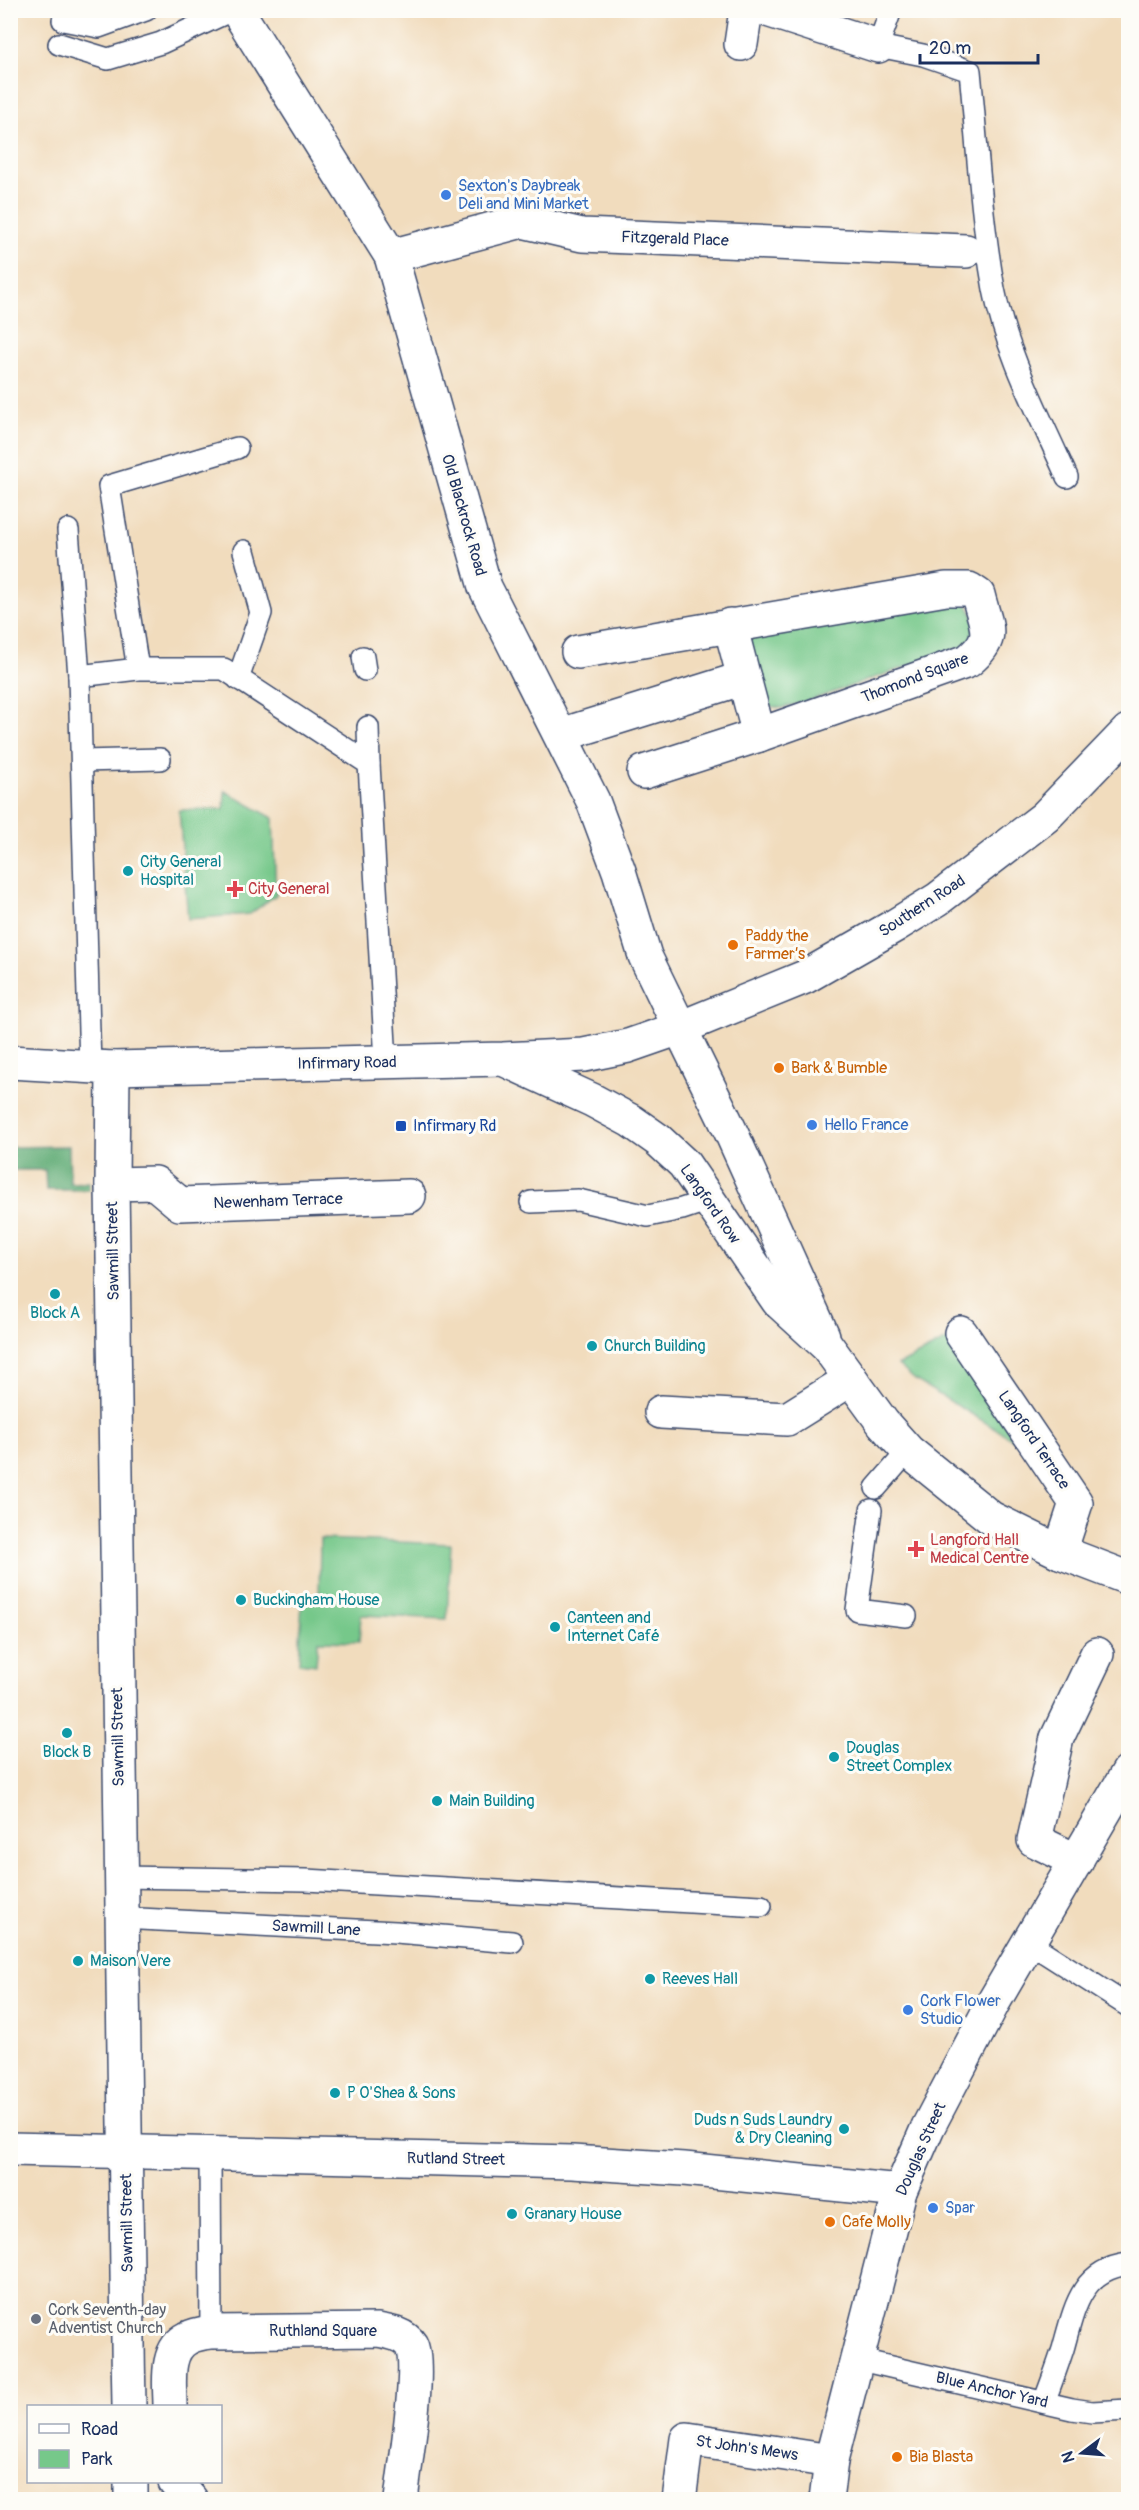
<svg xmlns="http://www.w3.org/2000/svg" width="1139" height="2510" font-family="Pangolin,sans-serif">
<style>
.green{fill:#76c88a;stroke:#487c74;stroke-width:1.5}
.forest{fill:#60ac76;stroke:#3e6e6a;stroke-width:1.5}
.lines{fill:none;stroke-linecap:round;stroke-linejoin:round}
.lane-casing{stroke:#3b496c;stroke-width:24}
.street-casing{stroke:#3b496c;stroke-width:36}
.secondary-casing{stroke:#3b496c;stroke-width:36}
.lane{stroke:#fff;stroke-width:21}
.street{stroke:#fff;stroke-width:33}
.secondary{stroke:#fff;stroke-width:33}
.shop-dot{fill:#3f7fe0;stroke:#fdfcf7;stroke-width:2}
.culture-dot{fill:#0f9aa8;stroke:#fdfcf7;stroke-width:2}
.health-dot{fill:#e0444e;stroke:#fdfcf7;stroke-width:2}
.food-dot{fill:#e8710a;stroke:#fdfcf7;stroke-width:2}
.transit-dot{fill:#1a4fb4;stroke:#fdfcf7;stroke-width:2}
.worship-dot{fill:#6b7280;stroke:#fdfcf7;stroke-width:2}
.labels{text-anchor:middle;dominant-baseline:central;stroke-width:6;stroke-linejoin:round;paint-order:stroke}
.shop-label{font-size:16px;fill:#366cbe;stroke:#fdfcf7;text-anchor:start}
.street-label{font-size:16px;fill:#1b2f5e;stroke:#fdfcf7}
.culture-label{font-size:16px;fill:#0d838f;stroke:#fdfcf7;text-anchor:start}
.health-label{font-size:16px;fill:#be3a42;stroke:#fdfcf7;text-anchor:start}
.food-label{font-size:16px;fill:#c56008;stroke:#fdfcf7;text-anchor:start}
.transit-label{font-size:16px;fill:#164399;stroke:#fdfcf7;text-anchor:start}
.worship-label{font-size:16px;fill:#5b616d;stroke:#fdfcf7;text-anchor:start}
</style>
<rect width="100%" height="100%" fill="#fdfcf7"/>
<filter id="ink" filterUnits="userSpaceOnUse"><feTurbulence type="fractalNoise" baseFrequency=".0167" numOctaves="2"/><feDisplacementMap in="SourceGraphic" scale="12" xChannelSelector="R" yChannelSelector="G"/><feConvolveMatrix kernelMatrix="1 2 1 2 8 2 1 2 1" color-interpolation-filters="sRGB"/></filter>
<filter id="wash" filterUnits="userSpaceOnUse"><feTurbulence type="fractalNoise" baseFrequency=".008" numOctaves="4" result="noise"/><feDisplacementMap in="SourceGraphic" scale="24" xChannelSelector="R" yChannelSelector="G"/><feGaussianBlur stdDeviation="1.35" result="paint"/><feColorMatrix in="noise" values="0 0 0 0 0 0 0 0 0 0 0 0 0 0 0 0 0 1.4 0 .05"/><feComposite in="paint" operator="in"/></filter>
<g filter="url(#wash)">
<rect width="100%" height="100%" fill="#f1dcbd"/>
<g class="green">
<polygon points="967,603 976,622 969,645 805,702 781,708 769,706 763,698 749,645 751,637 760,629"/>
<polygon points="225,791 273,818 276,895 250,914 188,919 179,810 224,809"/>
<polygon points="961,1333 1047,1460 915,1380 898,1365"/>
<polygon points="320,1539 451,1544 447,1619 361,1615 359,1642 318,1641 316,1665 299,1663 302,1599 319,1600"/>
</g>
<polygon class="forest" points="69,1146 70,1183 89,1182 89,1190 46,1190 45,1170 11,1170 11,1147"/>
</g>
<g filter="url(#ink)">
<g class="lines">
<g class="lane-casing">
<g id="lane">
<path d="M 891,10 L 878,46 L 923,55 L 970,71 C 977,143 981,218 994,289 C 1006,353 1041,418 1067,477"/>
<polyline points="63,20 99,27 146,10"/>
<polyline points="59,44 108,59 161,43 232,10"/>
<polyline points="68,530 79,676"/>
<polyline points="363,657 365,670"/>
<polyline points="138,669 109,486 237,448"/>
<polyline points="238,679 261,613 244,551"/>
<polyline points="368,727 369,764"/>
<polyline points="82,761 160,759"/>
<polyline points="90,1067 79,676 138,669 224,669 369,764 386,1062"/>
<polyline points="531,1202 578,1200 648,1216 682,1209 709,1200"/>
<polyline points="876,1488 908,1451"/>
<polyline points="871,1510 857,1610 906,1616"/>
<polyline points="120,1877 306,1880 761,1906"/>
<polyline points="120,1918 396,1932 512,1942"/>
<polyline points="1028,1942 1128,2006"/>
<polyline points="210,2154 211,2332"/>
<polyline points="856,2359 1072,2409 1092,2412 1128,2410"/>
<path d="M 1044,2402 C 1051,2384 1057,2367 1063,2349 C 1074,2310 1080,2270 1128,2264"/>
</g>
</g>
<g class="street-casing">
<g id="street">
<polyline points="237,10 391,256 485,587 593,801 619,871 645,956 680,1028"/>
<polyline points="767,10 878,46"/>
<polyline points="741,44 746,10"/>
<polyline points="391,256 522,221 582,235 966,251"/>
<polyline points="730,625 759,735"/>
<path d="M 578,652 L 946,589 L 969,589 L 978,595 C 986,628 997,637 968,661 L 759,735 L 644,772"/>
<polyline points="561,735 744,678"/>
<path d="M 113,1068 L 112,1184 C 117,1592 122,1999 129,2406"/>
<polyline points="112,1184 155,1183 180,1204 409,1196"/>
<polyline points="961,1333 1076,1503 1060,1552"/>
<polyline points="661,1412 787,1419 851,1379"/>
<polyline points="1077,1861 1034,1840 1057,1738 1097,1654"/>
<polyline points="10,2149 572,2162 684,2169 900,2191"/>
<path d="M 170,2406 C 170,2384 164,2350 188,2338 C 195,2334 204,2333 211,2332 L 378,2330 C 390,2332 404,2334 411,2345 C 422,2366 404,2471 401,2500"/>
<polyline points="131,2482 131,2500"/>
<polyline points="175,2482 191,2500"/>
<polyline points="679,2500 687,2439 831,2461"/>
<polyline points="826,2500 831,2461 900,2191 928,2127 993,2003 1128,1772"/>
</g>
</g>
<g class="secondary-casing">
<g id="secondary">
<polyline points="680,1028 730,1130 823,1336"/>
<polyline points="505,1060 592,1100 631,1121 658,1140 684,1164 778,1301 827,1346 883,1423 908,1451 991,1518 1060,1552 1128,1578"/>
<polyline points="10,1062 113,1068 503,1059 584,1055 628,1046 680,1028 805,977 896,925 938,899 1045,817 1128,731"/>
</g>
</g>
<use href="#lane" class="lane"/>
<use href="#street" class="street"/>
<use href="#secondary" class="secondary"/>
</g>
</g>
<g class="shop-dot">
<circle cx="446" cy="195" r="6"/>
<circle cx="812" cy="1125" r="6"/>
<circle cx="908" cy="2010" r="6"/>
<circle cx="933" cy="2208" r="6"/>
</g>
<g class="culture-dot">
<circle cx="128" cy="871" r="6"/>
<circle cx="55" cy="1294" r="6"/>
<circle cx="592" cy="1346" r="6"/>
<circle cx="241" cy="1600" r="6"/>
<circle cx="555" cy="1627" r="6"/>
<circle cx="67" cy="1733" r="6"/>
<circle cx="834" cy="1757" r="6"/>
<circle cx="437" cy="1801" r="6"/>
<circle cx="78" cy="1961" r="6"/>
<circle cx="650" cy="1979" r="6"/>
<circle cx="335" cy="2093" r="6"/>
<circle cx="844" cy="2129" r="6"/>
<circle cx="512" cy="2214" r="6"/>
</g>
<g class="health-dot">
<path d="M232 880h6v6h6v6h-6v6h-6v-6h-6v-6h6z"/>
<path d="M913 1540h6v6h6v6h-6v6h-6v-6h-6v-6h6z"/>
</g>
<g class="food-dot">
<circle cx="733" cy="945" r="6"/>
<circle cx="779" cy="1068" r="6"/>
<circle cx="830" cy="2222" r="6"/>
<circle cx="897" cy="2457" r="6"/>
</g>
<rect class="transit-dot" x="395" y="1120" width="12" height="12" rx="3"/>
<circle class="worship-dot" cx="36" cy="2319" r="6"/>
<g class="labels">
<g class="shop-label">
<text x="458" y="186">Sexton's Daybreak<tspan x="458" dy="18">Deli and Mini Market</tspan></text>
<text x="824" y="1125">Hello France</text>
<text x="920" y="2001">Cork Flower<tspan x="920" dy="18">Studio</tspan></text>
<text x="945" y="2208">Spar</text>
</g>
<g class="street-label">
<text transform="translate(675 239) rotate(2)">Fitzgerald Place</text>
<text transform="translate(464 515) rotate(74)">Old Blackrock Road</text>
<text transform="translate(915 678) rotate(-21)">Thomond Square</text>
<text transform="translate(922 906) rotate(-33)">Southern Road</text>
<text transform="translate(347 1063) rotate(-1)">Infirmary Road</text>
<text transform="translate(278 1201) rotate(-2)">Newenham Terrace</text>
<text transform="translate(710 1204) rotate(55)">Langford Row</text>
<text transform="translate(113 1251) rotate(-91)">Sawmill Street</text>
<text transform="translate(1034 1440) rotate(56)">Langford Terrace</text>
<text transform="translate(118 1737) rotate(-91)">Sawmill Street</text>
<text transform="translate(316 1928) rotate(3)">Sawmill Lane</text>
<text transform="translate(921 2149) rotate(-66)">Douglas Street</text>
<text transform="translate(456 2159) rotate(1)">Rutland Street</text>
<text transform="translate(127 2223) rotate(-91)">Sawmill Street</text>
<text x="323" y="2331">Ruthland Square</text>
<text transform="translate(992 2390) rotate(13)">Blue Anchor Yard</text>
<text transform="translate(747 2448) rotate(8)">St John's Mews</text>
</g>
<g class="culture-label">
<text x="140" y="862">City General<tspan x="140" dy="18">Hospital</tspan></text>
<text x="55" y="1313" text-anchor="middle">Block A</text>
<text x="604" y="1346">Church Building</text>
<text x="253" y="1600">Buckingham House</text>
<text x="567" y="1618">Canteen and<tspan x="567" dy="18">Internet Café</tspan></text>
<text x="846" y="1748">Douglas<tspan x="846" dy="18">Street Complex</tspan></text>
<text x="67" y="1752" text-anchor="middle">Block B</text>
<text x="449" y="1801">Main Building</text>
<text x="90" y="1961">Maison Vere</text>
<text x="662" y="1979">Reeves Hall</text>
<text x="347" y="2093">P O'Shea &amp; Sons</text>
<text x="832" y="2120" text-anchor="end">Duds n Suds Laundry<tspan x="832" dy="18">&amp; Dry Cleaning</tspan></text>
<text x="524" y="2214">Granary House</text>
</g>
<g class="health-label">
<text x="248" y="889">City General</text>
<text x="930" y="1540">Langford Hall<tspan x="930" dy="18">Medical Centre</tspan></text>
</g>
<g class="food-label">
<text x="745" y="936">Paddy the<tspan x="745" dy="18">Farmer’s</tspan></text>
<text x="791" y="1068">Bark &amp; Bumble</text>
<text x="842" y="2222">Cafe Molly</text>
<text x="909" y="2457">Bia Blasta</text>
</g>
<g class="transit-label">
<text x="413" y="1126">Infirmary Rd</text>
</g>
<g class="worship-label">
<text x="48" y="2310">Cork Seventh-day<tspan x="48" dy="18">Adventist Church</tspan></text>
</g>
</g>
<rect width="1139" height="2510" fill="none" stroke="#fdfcf7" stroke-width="36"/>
<rect x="27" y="2405" width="195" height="78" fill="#fdfcf7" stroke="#a3aaba" stroke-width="1.5"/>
<rect x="39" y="2424" width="30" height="9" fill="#ffffff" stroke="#a3aaba" stroke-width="1.5"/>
<text x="81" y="2435" font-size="18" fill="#1b2f5e">Road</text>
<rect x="39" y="2450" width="30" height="18" fill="#76c88a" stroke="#a3aaba" stroke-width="1.5"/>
<text x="81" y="2465" font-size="18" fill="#1b2f5e">Park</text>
<g transform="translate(1082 2453) rotate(254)" stroke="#fdfcf7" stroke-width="4.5" paint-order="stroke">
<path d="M0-4.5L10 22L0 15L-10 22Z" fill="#1b2f5e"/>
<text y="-9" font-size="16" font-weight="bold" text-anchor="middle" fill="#1b2f5e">N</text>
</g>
<path d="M920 54v9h118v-9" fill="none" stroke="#1b2f5e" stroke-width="3"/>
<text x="929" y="54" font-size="18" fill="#1b2f5e" stroke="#fdfcf7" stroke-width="4.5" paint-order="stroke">20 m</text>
</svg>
